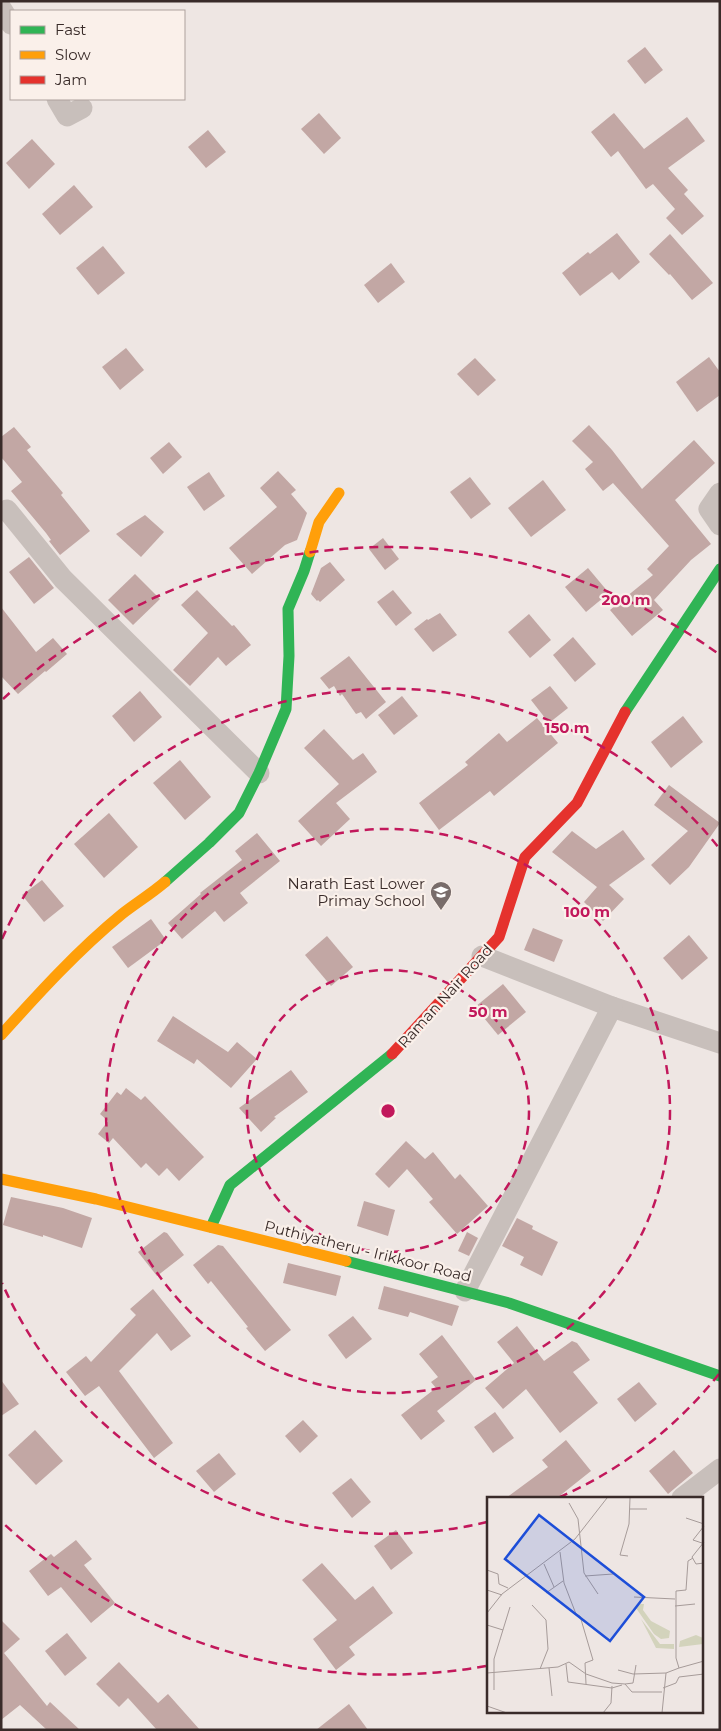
<svg xmlns="http://www.w3.org/2000/svg" width="721" height="1731" font-family="Montserrat,sans-serif">
<style>
.building{fill:#c2a7a4}
.lines{fill:none;stroke-linecap:round;stroke-linejoin:round}
.street{stroke:#c8bfbb;stroke-width:21}
.fast{stroke:#30b455;stroke-width:11}
.slow{stroke:#ff9f0a;stroke-width:11}
.jam{stroke:#e5322d;stroke-width:11}
.ring{fill:none;stroke:#c2185b;stroke-width:2.5;stroke-dasharray:9 6}
.labels{text-anchor:middle;dominant-baseline:central;stroke-width:4.5;stroke-linejoin:round;paint-order:stroke}
.poi-label{font-size:15px;fill:#392b29;stroke:#faf0ea;text-anchor:end}
.street-label{font-size:15px;fill:#392b29;stroke:#faf0ea}
.inset-road{fill:none;stroke:#a69b99;stroke-width:1}
.view{fill:#1d4ed8;fill-opacity:0.15;stroke:#1d4ed8;stroke-width:2.5}
.inset-edge{fill:none;stroke:#392b29;stroke-width:2.5}
.centre{fill:#c2185b;stroke:#faf0ea;stroke-width:2.5}
.ring-label{font-size:15px;text-anchor:middle;font-weight:bold;fill:#c2185b;stroke:#faf0ea;stroke-width:4.5;stroke-linejoin:round;paint-order:stroke}
</style>
<rect width="100%" height="100%" fill="#eee6e3"/>
<g class="building">
<polygon points="645,47 663,70 645,84 627,61"/>
<polygon points="319,113 341,138 324,154 301,129"/>
<polygon points="614,113 644,149 687,117 705,141 668,168 688,190 684,194 704,216 682,235 666,218 675,209 653,184 646,189 618,151 611,157 591,132"/>
<polygon points="208,130 226,152 206,168 188,147"/>
<polygon points="32,139 55,164 29,189 6,163"/>
<polygon points="74,185 93,207 60,235 42,214"/>
<polygon points="617,233 640,262 619,280 612,272 580,296 562,273 588,252 590,254"/>
<polygon points="670,234 713,283 692,300 670,274 669,275 649,254"/>
<polygon points="103,246 125,273 98,295 76,268"/>
<polygon points="391,263 405,282 378,303 364,285"/>
<polygon points="126,348 144,370 120,390 102,367"/>
<polygon points="709,357 720,372 720,395 697,412 676,382"/>
<polygon points="475,358 496,380 478,396 457,374"/>
<polygon points="589,425 612,450 642,489 694,440 715,463 675,500 711,544 691,560 654,600 663,610 632,636 610,610 653,575 647,569 669,546 613,483 603,491 585,469 593,462 572,441"/>
<polygon points="14,427 31,447 27,450 63,493 61,495 90,531 60,555 49,541 51,540 46,533 11,491 22,482 1,457 1,437"/>
<polygon points="169,442 182,457 163,474 150,458"/>
<polygon points="278,471 296,490 291,494 307,513 297,540 285,545 252,574 229,548 277,507 260,488"/>
<polygon points="209,472 225,496 204,511 187,487"/>
<polygon points="470,477 491,504 471,519 450,492"/>
<polygon points="543,480 566,510 531,537 508,508"/>
<polygon points="145,515 164,532 141,557 116,534"/>
<polygon points="383,538 399,559 385,570 369,549"/>
<polygon points="29,557 54,588 34,604 9,572"/>
<polygon points="330,562 345,580 320,602 318,600 317,601 311,594 321,568"/>
<polygon points="588,568 609,593 586,612 565,587"/>
<polygon points="135,574 160,599 133,625 108,600"/>
<polygon points="197,590 232,626 234,625 251,645 226,666 218,657 190,686 173,670 208,633 181,605"/>
<polygon points="393,590 412,613 396,626 377,602"/>
<polygon points="1,607 36,652 53,638 67,654 46,672 45,671 18,694 1,676"/>
<polygon points="440,613 457,635 433,652 414,629 427,619 428,620"/>
<polygon points="529,614 551,640 530,658 508,632"/>
<polygon points="573,637 596,664 575,682 553,655"/>
<polygon points="349,656 386,702 366,719 361,712 356,714 342,694 340,696 334,686 329,689 320,678"/>
<polygon points="550,686 568,708 549,723 531,700"/>
<polygon points="140,691 162,717 134,742 112,716"/>
<polygon points="402,696 418,716 394,735 378,715"/>
<polygon points="683,716 703,742 671,768 651,742"/>
<polygon points="537,718 558,743 494,796 490,791 439,830 419,803 468,765 465,762 499,733 507,742"/>
<polygon points="324,729 353,760 363,753 377,772 336,803 350,819 321,846 298,821 339,784 304,748"/>
<polygon points="180,760 211,797 185,820 153,783"/>
<polygon points="669,785 720,823 689,867 670,885 651,865 688,831 654,805"/>
<polygon points="109,813 138,847 104,878 74,844"/>
<polygon points="623,830 645,859 609,885 624,899 603,921 584,902 597,887 552,852 572,831 596,849"/>
<polygon points="257,833 280,861 240,893 248,903 224,922 215,911 182,939 168,923 201,894 200,893 242,860 235,851"/>
<polygon points="42,880 64,906 44,922 22,895"/>
<polygon points="151,919 166,940 128,968 112,947"/>
<polygon points="533,928 563,940 554,962 524,950"/>
<polygon points="689,935 708,958 682,980 663,958"/>
<polygon points="327,936 353,967 331,986 305,955"/>
<polygon points="503,984 526,1012 498,1035 475,1007"/>
<polygon points="173,1016 228,1052 237,1042 257,1059 231,1088 197,1059 194,1064 157,1041"/>
<polygon points="291,1070 308,1092 274,1117 276,1118 261,1132 239,1108"/>
<polygon points="126,1088 141,1100 145,1096 204,1157 179,1181 167,1168 159,1176 146,1163 141,1168 113,1138 109,1143 98,1134 108,1121 100,1114 117,1092 121,1095"/>
<polygon points="406,1141 425,1159 433,1152 455,1179 460,1174 488,1206 457,1234 429,1202 433,1199 407,1169 389,1188 375,1174"/>
<polygon points="11,1197 63,1208 92,1218 82,1248 43,1235 43,1237 3,1225"/>
<polygon points="364,1201 395,1210 388,1236 357,1226"/>
<polygon points="517,1218 533,1226 532,1229 558,1242 542,1276 520,1265 524,1257 502,1246"/>
<polygon points="164,1232 167,1233 184,1255 157,1276 138,1252"/>
<polygon points="467,1232 478,1238 469,1256 458,1251"/>
<polygon points="218,1245 223,1246 291,1330 265,1351 246,1328 248,1327 211,1281 208,1284 193,1265"/>
<polygon points="288,1263 341,1276 336,1296 283,1283"/>
<polygon points="384,1286 459,1306 452,1326 410,1312 408,1317 378,1309"/>
<polygon points="153,1289 191,1336 171,1351 157,1333 119,1371 173,1443 154,1458 99,1386 85,1396 66,1372 86,1356 91,1362 136,1315 130,1309"/>
<polygon points="353,1316 372,1339 346,1359 328,1335"/>
<polygon points="517,1326 544,1361 572,1341 577,1343 590,1360 573,1372 598,1403 560,1433 526,1389 503,1409 485,1388 514,1363 497,1342"/>
<polygon points="442,1335 476,1380 437,1411 445,1421 421,1440 401,1415 436,1388 431,1382 438,1377 419,1354"/>
<polygon points="1,1380 19,1404 1,1416"/>
<polygon points="639,1382 657,1404 635,1422 617,1399"/>
<polygon points="495,1412 514,1438 493,1453 474,1427"/>
<polygon points="303,1420 318,1436 300,1453 285,1436"/>
<polygon points="35,1430 63,1461 36,1485 8,1455"/>
<polygon points="566,1440 591,1471 557,1498 506,1498 548,1467 542,1460"/>
<polygon points="674,1450 693,1473 668,1494 649,1471"/>
<polygon points="219,1453 236,1474 214,1492 196,1471"/>
<polygon points="351,1478 371,1502 352,1518 332,1493"/>
<polygon points="396,1530 413,1553 391,1570 374,1546"/>
<polygon points="76,1540 92,1559 84,1565 115,1603 91,1623 61,1587 48,1596 29,1571 51,1554 54,1557"/>
<polygon points="322,1563 355,1600 373,1586 393,1613 349,1647 355,1655 336,1670 313,1639 337,1620 302,1580"/>
<polygon points="1,1620 20,1639 4,1653 47,1706 50,1702 80,1730 47,1730 20,1705 1,1720"/>
<polygon points="67,1633 87,1658 65,1676 45,1651"/>
<polygon points="119,1662 158,1703 168,1694 200,1730 157,1730 128,1698 119,1707 96,1684"/>
<polygon points="349,1704 368,1730 316,1730"/>
</g>
<g class="lines">
<g class="street">
<polyline points="1,8 11,24"/>
<polyline points="57,99 67,116 82,108"/>
<polyline points="720,493 709,509 720,525"/>
<polyline points="7,510 63,579 259,773"/>
<polyline points="482,956 612,1007 720,1043"/>
<polyline points="465,1291 612,1007"/>
<polyline points="682,1498 720,1469"/>
</g>
<g class="fast">
<polyline points="625,712 720,569"/>
<polyline points="165,882 209,843 239,813 259,773 286,709 289,656 288,609 304,571 310,552"/>
<polyline points="211,1227 230,1185 392,1054"/>
<polyline points="346,1261 509,1303 720,1376"/>
</g>
<g class="slow">
<polyline points="310,552 319,522 339,493"/>
<path d="M 1,1035 C 39,993 78,950 122,914 C 136,903 151,894 165,882"/>
<polyline points="1,1179 96,1199 346,1261"/>
</g>
<polyline class="jam" points="392,1054 499,937 525,857 577,803 625,712"/>
</g>
<g class="ring">
<circle cx="388" cy="1111" r="141"/>
<circle cx="388" cy="1111" r="282"/>
<path d="M719 1374A423 423 0 0 1 560 1497M487 1522A423 423 0 0 1 2 1283M2 939A423 423 0 0 1 719 848"/>
<path d="M486 1666A564 564 0 0 1 3 1523M3 699A564 564 0 0 1 720 655"/>
</g>
<defs>
<g id="school-pin" transform="scale(1.125)"><path d="M0 17L-7.5 6A9.5 9.5 0 1 1 7.5 6Z" fill="#786c6a" stroke="#faf0ea"/><path d="M0-5L7-2L0 1L-7-2ZM-4 1L0 2.5L4 1V4Q0 6-4 4Z" fill="#fff"/></g>
</defs>
<g fill-rule="evenodd">
<use href="#school-pin" x="441" y="892"/>
</g>
<g class="labels">
<g class="poi-label">
<text x="425" y="883">Narath East Lower<tspan x="425" dy="17">Primay School</tspan></text>
</g>
<g class="street-label">
<text transform="translate(445 996) rotate(-48)">Raman Nair Road</text>
<text transform="translate(368 1251) rotate(14)">Puthiyatheru - Irikkoor Road</text>
</g>
</g>
<g transform="translate(487 1497)">
<rect width="216" height="216" fill="#eee6e3"/>
<path d="M 153,107 L 157,107 L 156,113 L 164,124 L 183,134 L 182,141 L 174,142 L 167,137 L 149,111 ZM 154,122 L 173,147 L 187,147 L 187,152 L 169,151 ZM 209,138 L 216,141 L 216,147 L 192,150 L 193,144 Z" fill="#d3d3bc"/>
<path class="inset-road" d="M 82,6 L 91,22 L 97,76 L 111,97M 143,12 L 160,12M 199,21 L 217,27M 217,45 L 205,60 L 209,67 L 217,66M 215,46 L 206,43 L 217,29M 73,55 L 77,86 L 89,117 L 93,119 L 106,163 L 98,166 L 99,187M 141,59 L 133,58 L 142,27 L 143,1M 206,61 L 201,64 L 199,93 L 189,94 L 189,161 L 192,171 L 217,164M 57,67 L 67,90M 0,73 L 11,77 L 12,87 L 21,91M 98,79 L 126,77M 0,93 L 15,98M 59,96 L 76,84M 147,100 L 188,102M 45,108 L 59,123 L 61,152 L 53,172M 188,109 L 208,107M 0,116 L 15,97 L 88,42 L 120,1M 0,128 L 16,133M 79,167 L 81,185 L 125,191 L 135,188M 62,171 L 65,199M 131,173 L 146,177 L 179,176M 0,176 L 71,170 L 82,165 L 99,177 L 125,186 L 138,187 L 145,195 L 175,195M 138,187 L 146,186 L 149,168M 176,191 L 189,186 L 192,180 L 217,177M 7,193 L 7,162 L 23,110M 0,209 L 20,216M 116,216 L 124,206 L 125,189M 175,216 L 179,176 L 192,171"/>
<path class="view" d="M 52,18 L 157,100 L 123,144 L 18,62 Z"/>
<rect width="216" height="216" class="inset-edge"/>
</g>
<circle cx="388" cy="1111" r="8" class="centre"/>
<g class="ring-label">
<text x="626" y="605">200 m</text>
<text x="567" y="733">150 m</text>
<text x="587" y="917">100 m</text>
<text x="488" y="1017">50 m</text>
</g>
<rect width="721" height="1731" fill="none" stroke="#392b29" stroke-width="5"/>
<rect x="10" y="10" width="175" height="90" fill="#faf0ea" stroke="#ada19d"/>
<rect x="20" y="26" width="25" height="8" fill="#30b455" stroke="#ada19d"/>
<text x="55" y="35" font-size="15" fill="#392b29">Fast</text>
<rect x="20" y="51" width="25" height="8" fill="#ff9f0a" stroke="#ada19d"/>
<text x="55" y="60" font-size="15" fill="#392b29">Slow</text>
<rect x="20" y="76" width="25" height="8" fill="#e5322d" stroke="#ada19d"/>
<text x="55" y="85" font-size="15" fill="#392b29">Jam</text>
</svg>
